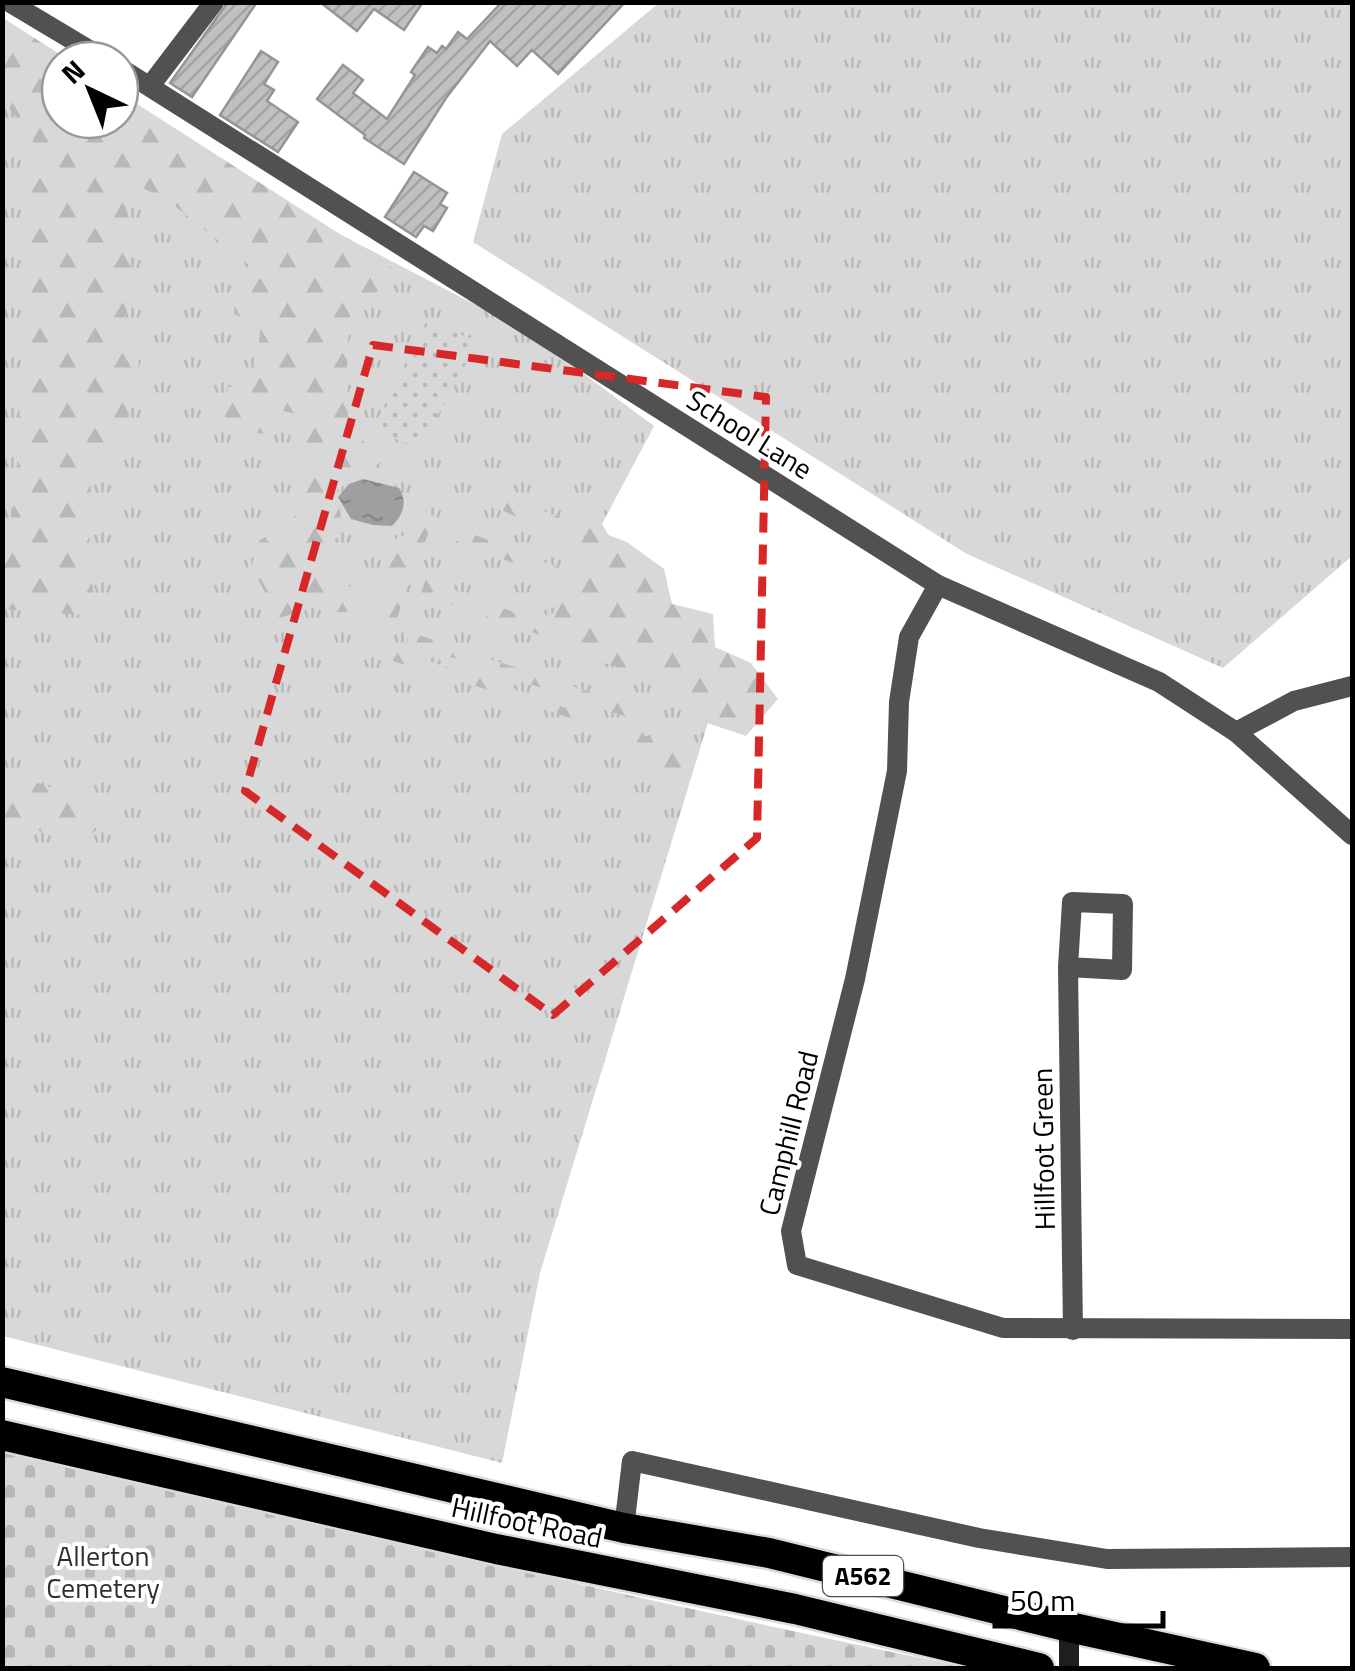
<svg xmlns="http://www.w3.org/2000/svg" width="1355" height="1671" font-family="'Titillium Web',sans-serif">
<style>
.grass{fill:url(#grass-tufts)}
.forest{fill:url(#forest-firs)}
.cemetery{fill:url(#cemetery-stones)}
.park{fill:url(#park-dots)}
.water{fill:url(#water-ripples)}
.building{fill:url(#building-hatch);stroke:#959595;stroke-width:2.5}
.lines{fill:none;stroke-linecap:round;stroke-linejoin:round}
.highway-casing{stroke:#dbdbdb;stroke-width:35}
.street{stroke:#515151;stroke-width:20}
.secondary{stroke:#1e1e1e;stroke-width:20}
.highway{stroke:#000;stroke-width:30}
.marked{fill:none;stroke:#d62828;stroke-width:8;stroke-dasharray:20 12;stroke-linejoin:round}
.labels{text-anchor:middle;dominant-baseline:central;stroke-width:8;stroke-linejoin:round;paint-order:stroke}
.shield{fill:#fff;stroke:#4c4c4c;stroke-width:2.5}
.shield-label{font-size:25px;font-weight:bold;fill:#000}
.street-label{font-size:28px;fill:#000;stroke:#fff}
.park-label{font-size:28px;fill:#2f2f2f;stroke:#fff}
</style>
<defs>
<pattern id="grass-tufts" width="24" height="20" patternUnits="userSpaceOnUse" patternTransform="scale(2.5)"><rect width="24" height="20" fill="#d8d8d8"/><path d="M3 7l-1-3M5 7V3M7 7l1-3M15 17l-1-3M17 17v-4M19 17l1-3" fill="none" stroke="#b8b8b8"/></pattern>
<pattern id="forest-firs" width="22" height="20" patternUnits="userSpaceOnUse" patternTransform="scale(2.5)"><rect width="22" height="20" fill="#d8d8d8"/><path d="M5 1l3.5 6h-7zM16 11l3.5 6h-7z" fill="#b8b8b8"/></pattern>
<pattern id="cemetery-stones" width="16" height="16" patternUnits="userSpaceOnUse" patternTransform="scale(2.5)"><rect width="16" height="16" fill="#d8d8d8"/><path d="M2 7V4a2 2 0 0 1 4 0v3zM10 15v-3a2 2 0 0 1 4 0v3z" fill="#b8b8b8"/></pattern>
<pattern id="park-dots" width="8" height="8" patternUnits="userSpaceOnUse" patternTransform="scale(2.5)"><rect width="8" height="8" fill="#d8d8d8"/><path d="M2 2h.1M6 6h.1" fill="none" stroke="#b8b8b8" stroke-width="1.8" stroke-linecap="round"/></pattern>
<pattern id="water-ripples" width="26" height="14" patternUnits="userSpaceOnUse" patternTransform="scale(2.5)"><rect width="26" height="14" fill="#9f9f9f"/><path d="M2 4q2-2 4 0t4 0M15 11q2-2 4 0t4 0" fill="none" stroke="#878787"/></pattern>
<pattern id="building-hatch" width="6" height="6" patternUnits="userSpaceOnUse" patternTransform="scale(2.5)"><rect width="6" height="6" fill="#c0c0c0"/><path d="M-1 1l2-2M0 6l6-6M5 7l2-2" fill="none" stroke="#a3a3a3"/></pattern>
</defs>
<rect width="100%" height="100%" fill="#fff"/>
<g class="grass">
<polygon points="660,2 1352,3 1352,556 1223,668 967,554 473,242 502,134"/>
<polygon points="2,29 60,120 120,120 526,331 654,426 602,524 713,706 540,1273 502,1463 3,1336"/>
</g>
<g class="forest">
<polygon points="3,18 69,60 60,60 60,120 120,120 120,93 402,274 351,310 347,352 348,427 384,460 337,490 343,531 323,551 332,574 330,584 340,579 385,614 395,591 384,583 381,558 388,542 408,534 420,507 435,517 405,592 388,649 410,656 408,666 378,656 383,628 349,612 332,612 330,587 326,604 279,618 251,567 260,540 293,520 299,505 297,469 309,432 303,416 276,409 263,434 224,428 228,387 253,386 261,326 234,314 236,291 264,277 166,199 123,179 132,272 121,343 139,355 137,388 118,448 91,464 89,563 97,616 3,609 3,556 16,496 20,402 32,322 24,272 33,139 3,100"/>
<polygon points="489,491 627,542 664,569 672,604 713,614 715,647 751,663 778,699 746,736 698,720 682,685 555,649 540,635 421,593 426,579 532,619 557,612 552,578 449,538 452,526 583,577 586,550 487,503"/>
<polygon points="409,632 668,718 665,730 407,642"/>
<polygon points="422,659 529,694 528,702 420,669"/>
<polygon points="540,699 698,754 691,778 643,778 627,738 538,707"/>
<polygon points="2,771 100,804 101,827 75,845 3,816"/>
</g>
<path class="cemetery" d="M 3,1448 C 323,1526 646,1602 969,1668 L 3,1668 Z"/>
<polygon class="park" points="426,322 478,341 419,450 373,428"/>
<path class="water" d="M 363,479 L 399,488 C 408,502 403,515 392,526 L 373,525 L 351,519 L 338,497 L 349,484 Z"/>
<g class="building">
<polygon points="228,2 257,2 192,97 170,83"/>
<polygon points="320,2 423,2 404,30 374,9 357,31"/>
<polygon points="502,2 625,2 558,74 532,50 517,66 490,41 446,98 404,164 364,138 365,135 317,99 343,65 363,80 353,93 387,119 415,75 411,72 428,47 437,53 442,46 446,49 458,32 467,39"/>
<polygon points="261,51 278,62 264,84 274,90 267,101 298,122 278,152 220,115"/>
<polygon points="414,172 447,193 440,204 447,208 433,231 424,226 416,237 385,217"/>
</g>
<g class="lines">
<g class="highway-casing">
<g id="highway">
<polyline points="2,1382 624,1528 769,1553 1069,1627 1255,1668"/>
<polyline points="2,1435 496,1549 795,1609 1039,1668"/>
</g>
</g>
<g class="street">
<polyline points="9,2 106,60"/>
<polyline points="120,68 938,585 1159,682 1236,732 1352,835"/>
<polyline points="150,86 214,2"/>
<polyline points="938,585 909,637 899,702 897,771 855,979 791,1231 797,1265 1003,1328 1352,1329"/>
<polyline points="1236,732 1294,701 1352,686"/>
<polyline points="1068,967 1122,970 1123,904 1072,902 1068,967 1073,1330"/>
<polyline points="624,1528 632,1461 979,1538 1107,1559 1352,1557"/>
</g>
<polyline class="secondary" points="1069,1627 1069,1668"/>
<use href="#highway" class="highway"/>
</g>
<path class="marked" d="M 373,345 L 766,397 L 757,838 L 553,1015 L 245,791 Z"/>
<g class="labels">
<rect class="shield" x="823" y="1556" width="80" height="40" rx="8"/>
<g class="shield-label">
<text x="863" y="1576">A562</text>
</g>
<g class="street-label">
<text transform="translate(750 434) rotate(32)">School Lane</text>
<text transform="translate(788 1133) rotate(-76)">Camphill Road</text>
<text transform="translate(1043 1149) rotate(-91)">Hillfoot Green</text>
<text transform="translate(527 1522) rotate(12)">Hillfoot Road</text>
</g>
<g class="park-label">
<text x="103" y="1555">Allerton<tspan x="103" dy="32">Cemetery</tspan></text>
</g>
</g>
<rect width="1355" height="1671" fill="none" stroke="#000000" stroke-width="10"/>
<g transform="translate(90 90) rotate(317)"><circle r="48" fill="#ffffff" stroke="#999999" stroke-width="2.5"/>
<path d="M0-8L18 38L0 25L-18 38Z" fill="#000000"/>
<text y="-15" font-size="28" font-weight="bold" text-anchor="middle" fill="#000000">N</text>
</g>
<path d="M995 1611v15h168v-15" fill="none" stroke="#000000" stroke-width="5"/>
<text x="1010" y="1611" font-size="30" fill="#000000" stroke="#ffffff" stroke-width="8" paint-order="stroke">50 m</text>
</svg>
